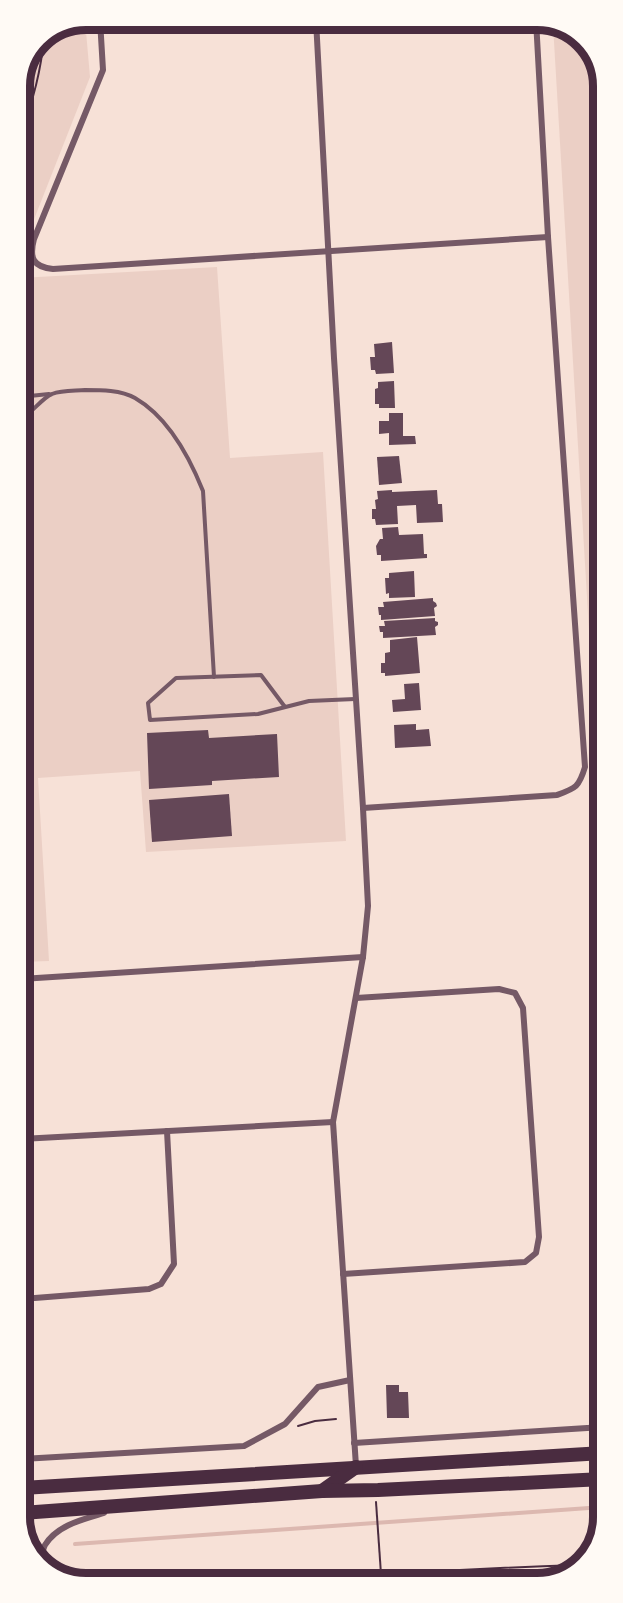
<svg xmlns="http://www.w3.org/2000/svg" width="623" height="1603" font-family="'Nunito Sans',sans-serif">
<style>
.green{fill:#ebcfc5}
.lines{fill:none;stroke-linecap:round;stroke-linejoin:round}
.stream{stroke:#dcb8b0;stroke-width:4}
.building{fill:#644757}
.path{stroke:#4a2c40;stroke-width:2}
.service{stroke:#755966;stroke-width:4}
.minor{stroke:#755966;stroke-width:6}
.primary{stroke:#4a2c40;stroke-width:14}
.rim{fill:none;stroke:#4a2c40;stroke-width:8}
</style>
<rect width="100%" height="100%" fill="#f7e1d7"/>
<g class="green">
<polygon points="85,20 90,77 20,255 20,82 39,39"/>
<polygon points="553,25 580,36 601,69 602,850"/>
<polygon points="217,267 230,458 323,452 346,841 146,852 140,771 38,778 49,961 21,962 20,278"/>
</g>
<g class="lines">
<polyline class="stream" points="75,1544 603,1507"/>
</g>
<g class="building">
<polygon points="392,342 394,373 376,374 375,370 371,370 370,357 375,357 374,344"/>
<polygon points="394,381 395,408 379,408 379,404 375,404 375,389 378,388 378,382"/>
<polygon points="389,413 403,413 403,436 415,436 416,444 389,445 389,433 379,434 379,421 389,421"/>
<polygon points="399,456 402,483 379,485 377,457"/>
<polygon points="392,490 392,492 437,490 438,504 442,504 443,522 417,523 416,505 397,506 398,524 376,525 375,519 372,519 372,509 376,509 375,500 378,499 377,491"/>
<polygon points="398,527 399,535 423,534 424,554 427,554 427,558 381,561 381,555 377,555 376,546 380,539 383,539 382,528"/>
<polygon points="414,571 415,597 389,598 389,593 386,594 385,578 389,578 389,573"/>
<polygon points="433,598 433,601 436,603 437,606 434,608 435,616 381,620 381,615 379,615 378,607 384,607 383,602"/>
<polygon points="435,618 435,621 438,622 438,625 435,627 436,635 383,638 383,632 380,632 379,626 385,626 384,621"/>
<polygon points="417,637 420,673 385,676 385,673 381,673 381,663 385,663 385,653 390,652 390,640"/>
<polygon points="419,683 421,710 393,712 392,700 405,699 404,684"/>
<polygon points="416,724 416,730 429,729 431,746 395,748 394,725"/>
<polygon points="208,730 209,738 277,734 279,777 212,781 212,785 149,789 147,733"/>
<polygon points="229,794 232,836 152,842 149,800"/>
<polygon points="386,1385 399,1385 399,1392 408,1392 409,1418 387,1418"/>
</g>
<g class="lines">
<g class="path">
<path d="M 20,135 C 33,102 41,73 44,37"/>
<polyline points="20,154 23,130"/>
<polyline points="298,1426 315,1421 336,1419"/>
<polyline points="376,1502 381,1574"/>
<polyline points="114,1570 121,1583"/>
<path d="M 286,1582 C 383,1574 480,1568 577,1565"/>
<polyline points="109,1583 114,1570"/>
</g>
<g class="service">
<polyline points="20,397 49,394"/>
<path d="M 20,420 C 31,414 43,397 52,394 C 62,390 75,391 85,390 C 101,390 121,390 135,398 C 168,417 189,456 203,491 L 214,677"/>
<polyline points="285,707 261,675 176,678 148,703 150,720 258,714 309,701 355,699"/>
</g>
<g class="minor">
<path d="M 100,20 L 103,70 L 34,239 C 29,258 33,267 53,269 L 548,237"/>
<polyline points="316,20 334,358 363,808 368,906 363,957 333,1122 356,1466"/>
<path d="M 363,808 L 557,795 C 576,788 579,787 585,767 L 548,237 L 536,20"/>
<polyline points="21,979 363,957"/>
<polyline points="21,1139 333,1122"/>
<polyline points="343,1274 525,1262 536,1253 539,1237 523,1008 515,993 499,989 356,998"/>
<polyline points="22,1299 149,1289 161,1284 174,1264 167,1131"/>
<polyline points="354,1443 603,1427"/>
<polyline points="22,1459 244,1446 285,1424 318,1387 350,1380"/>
<path d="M 41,1564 C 42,1558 42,1551 45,1545 C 57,1525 84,1519 104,1513"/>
</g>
<g class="primary">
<polyline points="22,1488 603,1453"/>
<polyline points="322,1491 356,1467"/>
<polyline points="22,1513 322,1491 378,1490 603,1479"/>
</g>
</g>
<path d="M0 0H623V1603H0ZM86 30H537A56 56 0 0 1 593 86V1517A56 56 0 0 1 537 1573H86A56 56 0 0 1 30 1517V86A56 56 0 0 1 86 30Z" fill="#fffaf5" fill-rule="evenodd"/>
<path class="rim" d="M86 30H537A56 56 0 0 1 593 86V1517A56 56 0 0 1 537 1573H86A56 56 0 0 1 30 1517V86A56 56 0 0 1 86 30Z"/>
</svg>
